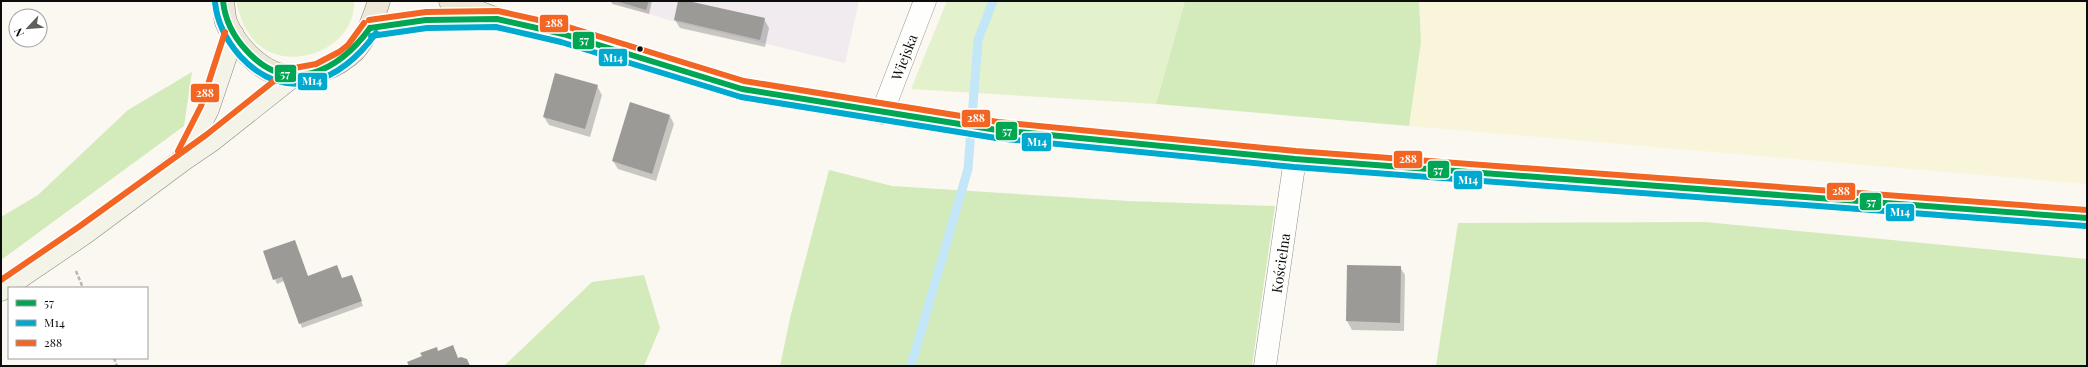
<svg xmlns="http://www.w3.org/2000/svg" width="2088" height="367" font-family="'Playfair Display',serif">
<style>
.industrial{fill:#f1eaee}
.farmland{fill:#f8f5db}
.green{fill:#e3f1cd}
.forest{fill:#d3eabb}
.shadow{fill:#0003}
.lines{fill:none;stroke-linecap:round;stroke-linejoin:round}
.stream{stroke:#c3e6f8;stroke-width:9}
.building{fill:#9c9a96}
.street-casing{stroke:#93928f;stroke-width:23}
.secondary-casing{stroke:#8a8985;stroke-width:23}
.primary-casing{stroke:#80807c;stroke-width:23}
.path{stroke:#b7b7b5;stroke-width:2.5;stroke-dasharray:4 2;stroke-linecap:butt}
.street{stroke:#fefefd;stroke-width:22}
.secondary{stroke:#f4f3e8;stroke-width:22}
.primary{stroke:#ece7d6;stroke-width:22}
.bus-1-casing{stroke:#fff;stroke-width:9}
.bus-2-casing{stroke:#fff;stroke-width:9}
.bus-3-casing{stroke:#fff;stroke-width:9}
.bus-1{stroke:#00a651;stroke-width:6}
.bus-2{stroke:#00a9ce;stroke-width:6}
.bus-3{stroke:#f26522;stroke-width:6}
.bus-dot{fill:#0c0c0c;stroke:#fff;stroke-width:1.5}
.labels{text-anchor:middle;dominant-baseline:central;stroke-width:4;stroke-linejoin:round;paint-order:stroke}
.street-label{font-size:14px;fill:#0c0c0c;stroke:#fff}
.line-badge{stroke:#fff;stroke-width:1.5}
.badge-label{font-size:11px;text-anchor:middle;font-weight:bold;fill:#fff}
</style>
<rect width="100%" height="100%" fill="#faf8f0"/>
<polygon class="industrial" points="608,1 859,1 845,63 672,21"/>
<polygon class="farmland" points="1419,1 2087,1 2087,184 1409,126 1421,42"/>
<g class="green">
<path d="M 236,1 L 354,1 C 356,46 295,73 260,46 C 246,35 240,18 236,1 Z"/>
<polygon points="947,1 1185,1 1156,104 911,89"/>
</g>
<g class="forest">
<polygon points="1185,1 1419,1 1421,42 1409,126 1156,104"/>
<polygon points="192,72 184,126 1,260 1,217 38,195 128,110"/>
<polygon points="829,170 892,186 1128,201 1275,206 1252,366 780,366 791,314"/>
<polygon points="1705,222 2087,259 2087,366 1436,366 1458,223"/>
<polygon points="644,275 660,328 644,366 504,366 592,282"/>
</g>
<g class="shadow">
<polygon points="611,1 652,1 649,14 612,4"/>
<polygon points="679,1 764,19 769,28 765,47 680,28 675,20"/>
<polygon points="597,86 602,95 590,137 549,125 544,117"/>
<polygon points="670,116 674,124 656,181 618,169 613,161"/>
<polygon points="264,252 308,277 354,281 363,306 302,328 284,281 277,284"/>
<polygon points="1348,266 1400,267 1405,275 1404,331 1352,330 1347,321"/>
</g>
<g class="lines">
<polyline class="stream" points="911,366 968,169 978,40 993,1"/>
</g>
<g class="building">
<polygon points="616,1 649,1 646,10"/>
<polygon points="678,1 688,1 765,18 760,40 674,20"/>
<polygon points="555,73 598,85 585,129 543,117"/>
<polygon points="630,102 670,115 652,174 612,161"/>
<polygon points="295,240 308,276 337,265 342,278 352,275 362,301 299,324 282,277 273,280 263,251"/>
<polygon points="1347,265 1401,266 1400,323 1346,321"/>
<polygon points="453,345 458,358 461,357 467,359 470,366 409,366 407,362 422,356 420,353 437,347 438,351"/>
</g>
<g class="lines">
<g class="street-casing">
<g id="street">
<path id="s1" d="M 882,113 L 925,1"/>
<path id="s2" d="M 1265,366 L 1295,159"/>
</g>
</g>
<g class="secondary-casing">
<g id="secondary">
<polyline points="183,159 208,109 233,35"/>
<polyline points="1,290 85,233 183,160 211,141 293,76"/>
</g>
</g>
<g class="primary-casing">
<g id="primary">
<path d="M 223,1 C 224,8 224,15 226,22 C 235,44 258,70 282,75 C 307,80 338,67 355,50 C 368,35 373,19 379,1"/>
<polyline points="450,1 497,19 563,34 742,89 997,130 1295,159 2087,218"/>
<polyline points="370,28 426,20 485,19"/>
</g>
</g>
<g class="path">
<polyline points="76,271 83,288"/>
<polyline points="114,358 117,366"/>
</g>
<use href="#street" class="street"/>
<use href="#secondary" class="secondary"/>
<use href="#primary" class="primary"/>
<g class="bus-1-casing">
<g id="bus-1">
<path d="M 223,1 C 225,20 233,36 246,50 C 288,97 338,72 370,28"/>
<polyline points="370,28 426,20 497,19 563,34 742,89 997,130 1295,159 2087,218"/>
</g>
</g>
<g class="bus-2-casing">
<g id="bus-2">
<path d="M 215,2 C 217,23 226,40 240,56 C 287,107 342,80 376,33"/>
<polyline points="371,36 427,28 496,27 561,42 741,97 996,138 1294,167 2086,226"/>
</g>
</g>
<g class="bus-3-casing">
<g id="bus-3">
<polyline points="369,20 426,12 498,11 565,26 744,81 998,122 1296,151 2087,210"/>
<polyline points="178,151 201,106 225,32"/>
<polyline points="1,280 80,226 206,135 289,69 316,64 339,52 348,45 364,23"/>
</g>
</g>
<use href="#bus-1" class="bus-1"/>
<use href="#bus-2" class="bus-2"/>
<use href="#bus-3" class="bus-3"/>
</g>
<circle class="bus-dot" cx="640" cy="49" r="3.5"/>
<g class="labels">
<g class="street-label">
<text stroke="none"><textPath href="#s1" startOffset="60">Wiejska</textPath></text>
<text stroke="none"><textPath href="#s2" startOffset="104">Kościelna</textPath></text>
</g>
</g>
<g class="line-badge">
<rect x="539" y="14" width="30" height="19" rx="4" fill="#f26522"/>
<rect x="572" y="31" width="23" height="19" rx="4" fill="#00a651"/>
<rect x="598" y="48" width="30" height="19" rx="4" fill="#00a9ce"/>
<rect x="274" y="64" width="23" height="19" rx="4" fill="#00a651"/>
<rect x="297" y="72" width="31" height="19" rx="4" fill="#00a9ce"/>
<rect x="190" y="83" width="30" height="20" rx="4" fill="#f26522"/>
<rect x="961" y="109" width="30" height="19" rx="4" fill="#f26522"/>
<rect x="995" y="121" width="23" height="20" rx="4" fill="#00a651"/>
<rect x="1021" y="132" width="31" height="20" rx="4" fill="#00a9ce"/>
<rect x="1393" y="150" width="30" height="19" rx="4" fill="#f26522"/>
<rect x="1427" y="160" width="23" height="19" rx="4" fill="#00a651"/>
<rect x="1453" y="170" width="30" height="20" rx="4" fill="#00a9ce"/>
<rect x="1826" y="182" width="30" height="19" rx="4" fill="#f26522"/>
<rect x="1859" y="192" width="23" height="19" rx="4" fill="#00a651"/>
<rect x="1885" y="203" width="30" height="19" rx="4" fill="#00a9ce"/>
</g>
<g class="badge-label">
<text x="554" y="27">288</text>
<text x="584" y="44">57</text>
<text x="613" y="62">M14</text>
<text x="285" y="78">57</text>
<text x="312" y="85">M14</text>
<text x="205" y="97">288</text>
<text x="976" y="122">288</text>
<text x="1007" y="135">57</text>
<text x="1037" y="146">M14</text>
<text x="1408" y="163">288</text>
<text x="1438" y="174">57</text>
<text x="1468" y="184">M14</text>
<text x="1841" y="195">288</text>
<text x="1871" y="206">57</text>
<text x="1900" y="216">M14</text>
</g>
<rect width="2088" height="367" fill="none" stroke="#0c0c0c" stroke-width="4"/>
<rect x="8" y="287" width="140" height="72" fill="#ffffff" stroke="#9e9e9e"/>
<rect x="16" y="300" width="20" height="6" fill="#00a651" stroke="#9e9e9e"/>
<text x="44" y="307" font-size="12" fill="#0c0c0c">57</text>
<rect x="16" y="320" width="20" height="6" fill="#00a9ce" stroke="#9e9e9e"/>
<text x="44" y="327" font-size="12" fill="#0c0c0c">M14</text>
<rect x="16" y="340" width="20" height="6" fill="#f26522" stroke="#9e9e9e"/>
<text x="44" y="347" font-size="12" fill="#0c0c0c">288</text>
<g transform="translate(28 28) rotate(244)"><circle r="19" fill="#ffffff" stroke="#9e9e9e"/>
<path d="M0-3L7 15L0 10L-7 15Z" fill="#5f5f5c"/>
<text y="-6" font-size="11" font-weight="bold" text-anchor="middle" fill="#0c0c0c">N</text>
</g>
</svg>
